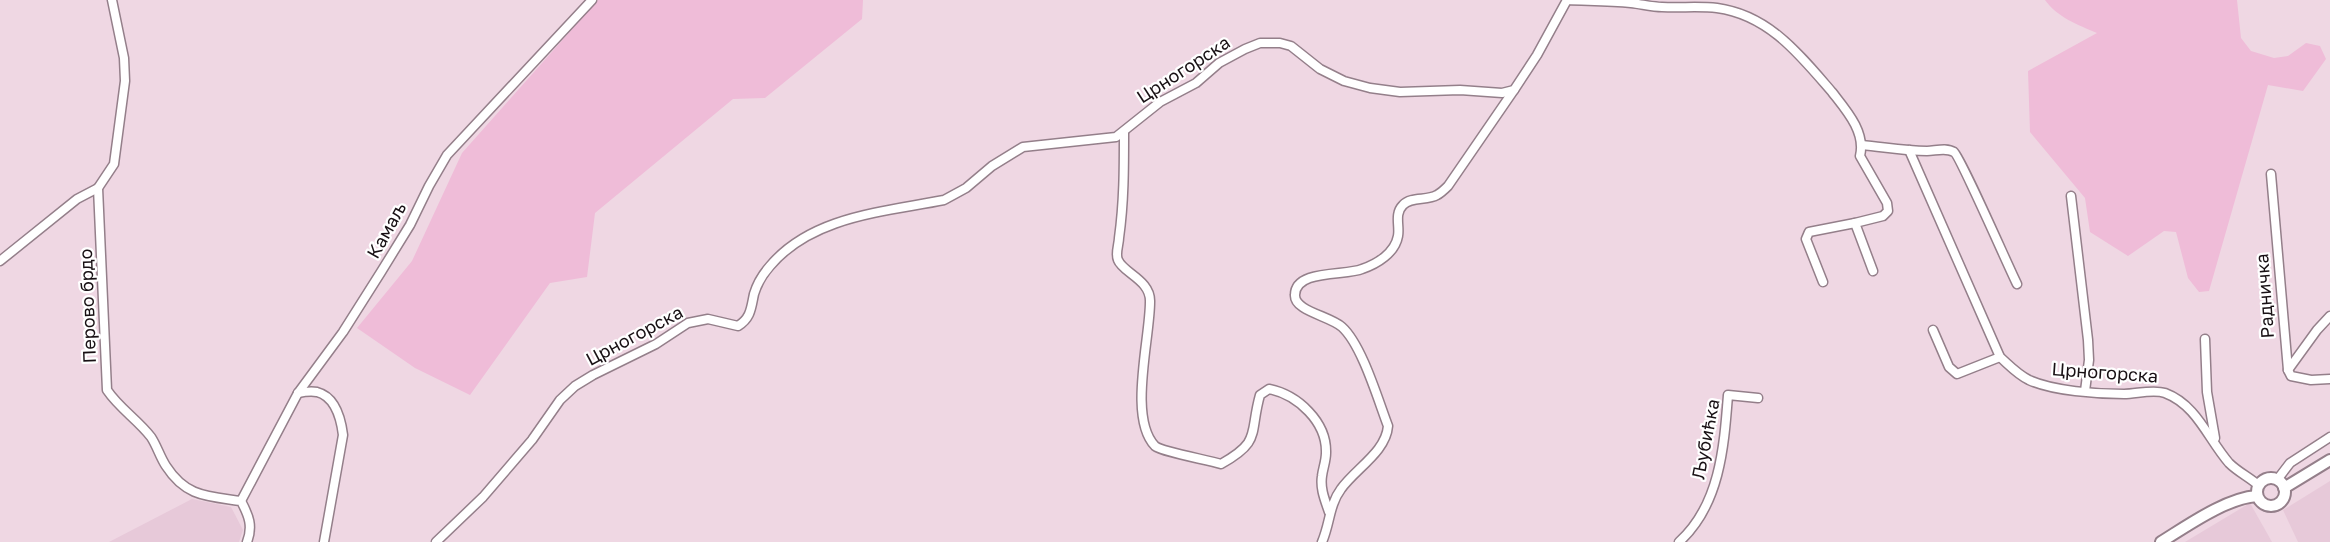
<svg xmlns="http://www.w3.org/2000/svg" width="2330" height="542" font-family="'Golos Text',sans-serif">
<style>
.built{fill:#e7c9d9}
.green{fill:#efbcd8}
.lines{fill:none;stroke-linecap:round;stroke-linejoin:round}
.minor-casing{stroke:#947f8a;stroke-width:11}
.tertiary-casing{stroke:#947f8a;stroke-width:14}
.minor{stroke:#fff;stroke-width:8}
.tertiary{stroke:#fff;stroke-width:10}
.labels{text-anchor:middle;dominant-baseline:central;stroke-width:4.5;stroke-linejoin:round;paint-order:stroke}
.street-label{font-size:18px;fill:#181014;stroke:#fff}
</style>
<rect width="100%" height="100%" fill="#efd7e3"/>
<g class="built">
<polygon points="2330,481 2330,542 2298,542 2283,510"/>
<polygon points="192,499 231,507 243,530 239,542 109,542"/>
<polygon points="2250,503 2272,542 2185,542"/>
</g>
<g class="green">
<polygon points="598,0 863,0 862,19 765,98 733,99 595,213 587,277 550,283 470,395 415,368 357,328 412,261 462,153"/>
<path d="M 2045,0 L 2237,0 L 2241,38 L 2251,51 L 2274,58 L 2288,56 L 2306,43 L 2320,46 L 2326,59 L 2303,91 L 2268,85 L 2209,291 L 2199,292 L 2188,278 L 2176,232 L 2164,231 L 2128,256 L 2090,232 L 2085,198 L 2030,132 L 2028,71 L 2097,33 C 2078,25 2057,17 2045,0 Z"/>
</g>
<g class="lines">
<g class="minor-casing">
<g id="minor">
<path d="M 112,0 L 124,58 L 125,81 L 114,164 L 98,188 L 107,390 C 119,408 138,420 151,437 C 157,446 160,457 166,466 C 186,497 207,496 241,501 C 249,516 253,526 247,542"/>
<path d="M 1567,0 C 1588,1 1609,1 1631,3 C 1641,4 1652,7 1662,7 C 1680,8 1699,6 1717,8 C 1769,15 1800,55 1832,92 C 1846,110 1866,132 1860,156 L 1887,203 L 1888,211 L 1883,216 L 1855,223 L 1873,271"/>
<path d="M 1124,132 C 1124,168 1124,202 1119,238 C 1119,244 1115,254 1118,260 C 1123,273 1151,280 1150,302 C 1150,339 1128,418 1155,446 C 1162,452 1209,460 1221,464 C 1262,441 1249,434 1260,395 L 1269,389 C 1298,395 1327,422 1326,453 C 1326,461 1323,468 1322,476 C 1320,489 1325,500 1329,512"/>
<path d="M 1862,145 C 1884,147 1905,151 1927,151 C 1935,151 1946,147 1954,152 C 1960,156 2009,268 2017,284"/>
<path d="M 1909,150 L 2000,357 C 2009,365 2017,374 2029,380 C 2053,391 2097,394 2124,394 C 2136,394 2153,389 2165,393 C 2197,405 2208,439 2229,463 C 2238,472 2249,477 2258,485"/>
<polyline points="2271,174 2288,370 2291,376 2311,380 2330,379"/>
<polyline points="2071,196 2088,340 2089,360 2085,391"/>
<polyline points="0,261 77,199 98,188"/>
<polyline points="1823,282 1806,239 1809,232 1855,223"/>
<polyline points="1933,330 1949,367 1957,374 2000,357"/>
<polyline points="2205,339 2207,392 2215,438"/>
<polyline points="2288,370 2317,330 2330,316"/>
<path d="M 298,393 C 303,392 312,391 317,392 C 336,397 341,419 343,435 L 324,542"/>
<polyline points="2277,480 2290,463 2330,437"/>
<polyline points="241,501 298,393 343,332 381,272 410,225 429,186 447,155 592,0"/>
<path d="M 436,542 L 483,497 L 532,440 L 560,400 L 575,386 L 593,375 L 656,344 L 688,323 L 708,319 L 738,326 C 751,318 751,308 754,294 C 757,284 763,274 770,266 C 812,216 884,212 944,200 L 966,188 L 992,166 L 1023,147 L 1116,137 L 1160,102 L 1196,83 L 1219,63 L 1245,49 L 1260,43 L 1280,43 L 1291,46 L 1320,69 L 1344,81 L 1370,88 L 1400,92 L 1460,90 L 1502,93 L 1514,90 L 1537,55 L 1567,0"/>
<path d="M 1322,542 C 1330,524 1329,505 1341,489 C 1355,469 1386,452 1388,426 C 1378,400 1362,345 1342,327 C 1330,316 1294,311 1295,295 C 1295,269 1346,276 1362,269 C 1377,264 1395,253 1398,236 C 1400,226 1394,214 1403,205 C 1411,196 1427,201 1437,195 C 1441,193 1445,189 1448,186 L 1514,90"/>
<path d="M 1679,542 C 1720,505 1724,447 1728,395 L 1758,398"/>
</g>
</g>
<g class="tertiary-casing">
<g id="tertiary">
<circle cx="2271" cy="492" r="14"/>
<polyline points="2284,488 2330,460"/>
<path d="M 2161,542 C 2187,526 2226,498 2257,496"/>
</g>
</g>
<use href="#minor" class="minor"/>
<use href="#tertiary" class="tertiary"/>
</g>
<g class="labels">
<g class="street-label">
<text transform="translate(1183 69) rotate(-33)">Црногорска</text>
<text transform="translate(386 230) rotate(-61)">Камаљ</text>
<text transform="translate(2264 296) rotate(-94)">Радничка</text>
<text transform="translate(87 306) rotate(-92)">Перово брдо</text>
<text transform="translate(634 335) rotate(-28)">Црногорска</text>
<text transform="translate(2105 372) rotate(4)">Црногорска</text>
<text transform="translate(1705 439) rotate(-79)">Љубићка</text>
</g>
</g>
</svg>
